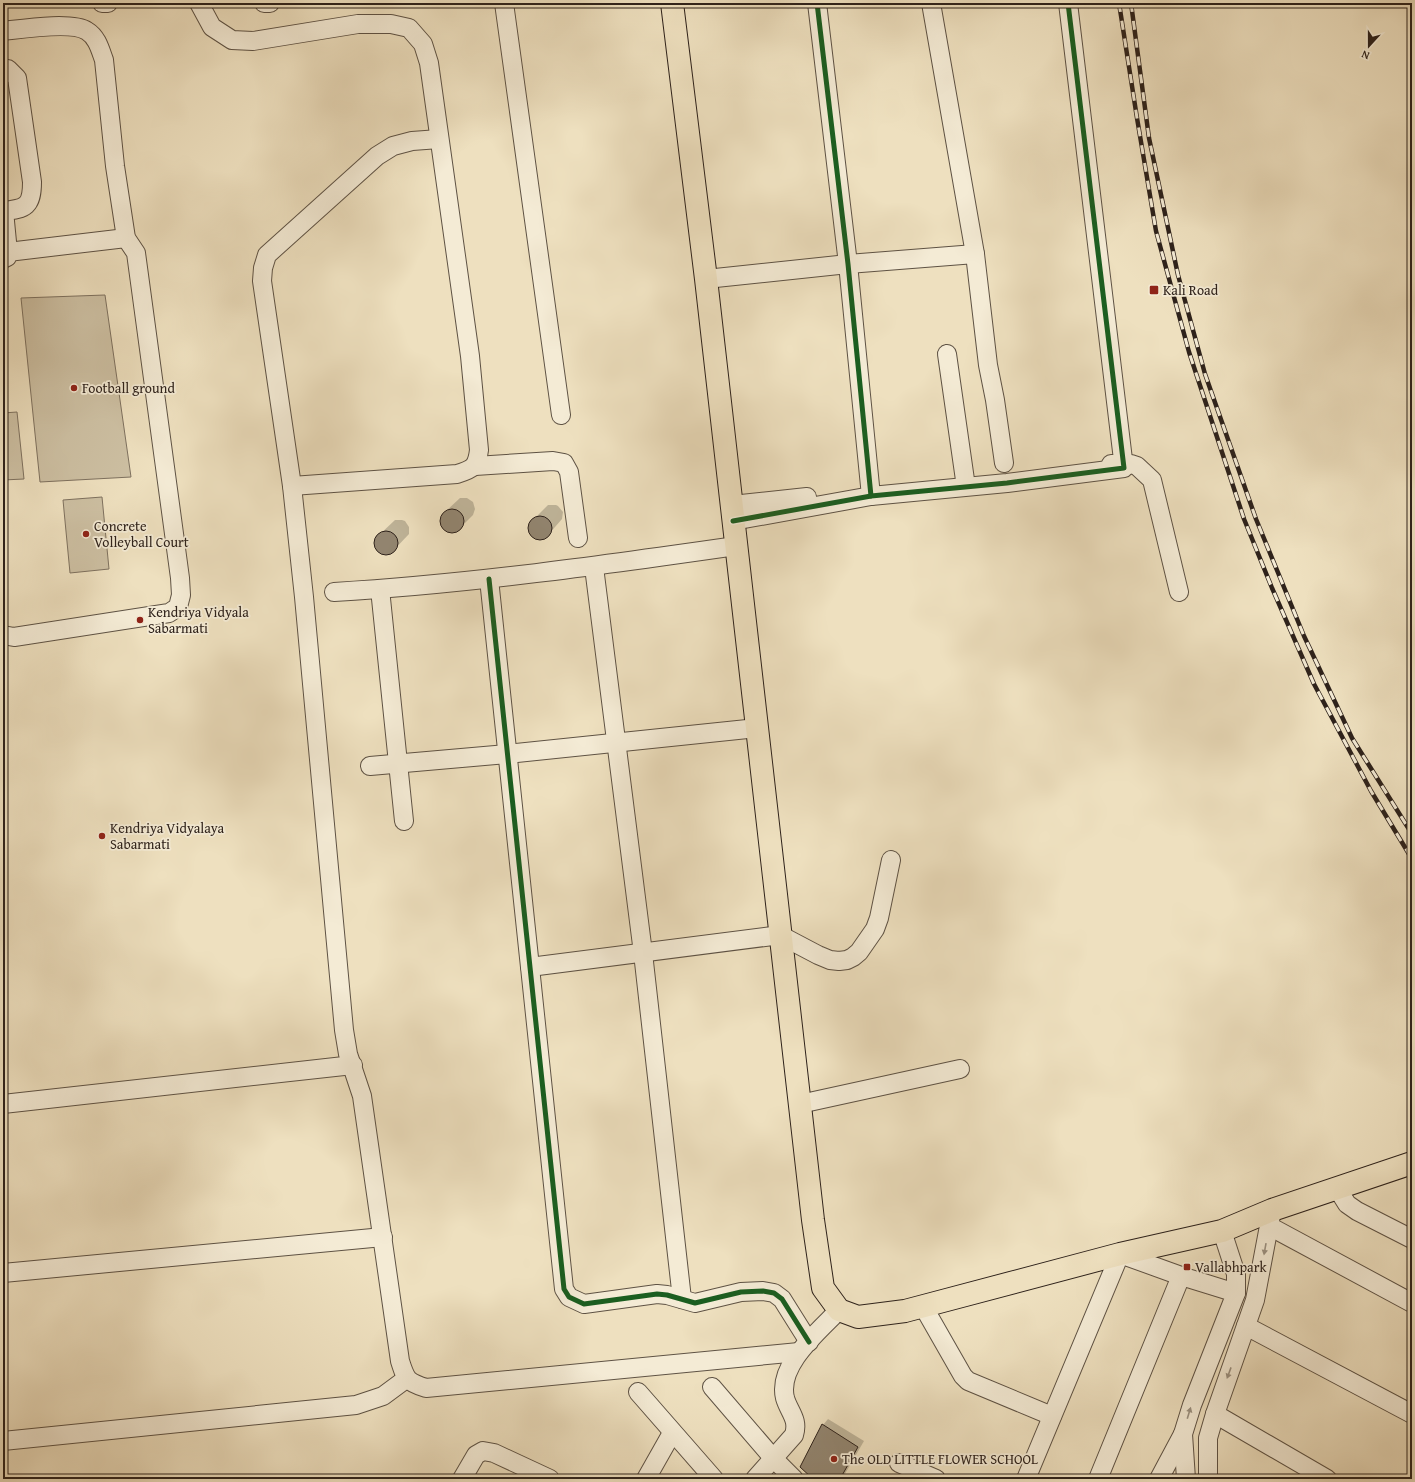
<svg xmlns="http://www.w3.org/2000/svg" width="1415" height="1482" font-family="'Gentium Book Plus',serif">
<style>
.green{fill:#cdc0a3;stroke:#7e715f}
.shadow{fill:#0003}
.building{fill:#928570;stroke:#2e221b}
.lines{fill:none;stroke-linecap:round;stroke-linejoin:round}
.minor-casing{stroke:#5e5244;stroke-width:20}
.major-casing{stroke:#2e221b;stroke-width:24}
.minor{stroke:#f4ebd5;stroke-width:18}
.major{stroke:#eee0bf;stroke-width:22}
.rail-casing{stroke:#2e221b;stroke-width:4.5}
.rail{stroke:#f4ebd5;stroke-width:3;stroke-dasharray:9;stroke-linecap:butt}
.cycleway-casing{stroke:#f4ebd5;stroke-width:8}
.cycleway{stroke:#1b5e20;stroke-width:5}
.oneway{fill:#9b9181}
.poi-dot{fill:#8f2418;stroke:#f4ebd5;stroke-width:1.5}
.labels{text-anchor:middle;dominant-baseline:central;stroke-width:3.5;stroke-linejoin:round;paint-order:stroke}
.poi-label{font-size:14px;fill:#2e221b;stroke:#f4ebd5;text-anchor:start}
</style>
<rect width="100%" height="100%" fill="#eee0bf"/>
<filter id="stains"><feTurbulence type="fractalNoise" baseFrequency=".005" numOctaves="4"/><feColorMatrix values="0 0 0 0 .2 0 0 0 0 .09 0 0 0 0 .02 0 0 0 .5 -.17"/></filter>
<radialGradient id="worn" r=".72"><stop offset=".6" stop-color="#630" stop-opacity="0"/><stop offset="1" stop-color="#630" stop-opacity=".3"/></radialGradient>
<g class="green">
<polygon points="105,295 131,477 40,482 21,298"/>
<polygon points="17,412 24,479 3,480 3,413"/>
<polygon points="102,497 109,569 70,573 63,500"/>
</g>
<g class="shadow">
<polygon points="460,498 467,498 473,502 475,509 473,515 458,530 447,531 442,526 441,519 445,512"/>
<polygon points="548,505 556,505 558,506 563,512 562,519 548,535 542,538 535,538 530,533 529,526 533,520"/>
<polygon points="395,520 402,520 405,521 409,527 409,534 392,552 389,553 382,552 379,551 376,544 377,537"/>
<polygon points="828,1419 864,1441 842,1479 815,1479 823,1425"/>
</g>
<g class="building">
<circle cx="452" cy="521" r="12"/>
<circle cx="540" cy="528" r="12"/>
<circle cx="386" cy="543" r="12"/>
<polygon points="822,1424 858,1447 840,1479 813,1479 800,1467"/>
</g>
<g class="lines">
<g class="minor-casing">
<g id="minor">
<polyline points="102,3 108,3"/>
<path d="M 199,3 L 212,27 L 232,40 L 253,41 L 358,24 L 391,24 L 409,28 L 423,44 L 429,63 L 470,356 L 479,450 C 477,467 473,469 457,474 L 292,486"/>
<polyline points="264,3 270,3"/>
<polyline points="504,3 561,415"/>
<polyline points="817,3 848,264 871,496"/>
<polyline points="931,3 975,254 988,365 995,400 1004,463"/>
<path d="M 3,31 C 21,29 72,21 87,31 C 97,37 100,49 104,60 L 115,166 L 126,238 L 136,253 L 180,578 L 181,595 L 178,607 L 169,613 L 14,637 L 3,635"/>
<path d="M 3,69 L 8,69 L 17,78 L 32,182 C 32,206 26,209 3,211"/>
<path d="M 439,139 L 412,141 L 393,146 L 377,156 L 267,255 L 263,268 L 262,281 L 292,486 L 304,597 L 344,1030 L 348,1054 L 362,1096 L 400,1361 C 406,1380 407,1382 426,1388 L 799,1352"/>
<polyline points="4,211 8,252"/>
<polyline points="3,259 7,257 8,252 126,238"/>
<polyline points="706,279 848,264 975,254"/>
<polyline points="947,354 965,480"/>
<polyline points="1111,464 1131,464 1137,466 1152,480 1179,592"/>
<polyline points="475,466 553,461 564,463 569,472 578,538"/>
<polyline points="732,505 807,497"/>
<polyline points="733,521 871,496 1007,483 1124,468 1068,3"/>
<polyline points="594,567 643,953 682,1299"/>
<polyline points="489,579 564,1289 569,1297 584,1304 657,1294 667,1295 695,1303 741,1292 763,1291 774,1293 782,1299 809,1342"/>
<polyline points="380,589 404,821"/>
<path d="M 334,592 C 469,584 603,565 736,546"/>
<polyline points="370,766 507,754 757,728"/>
<polyline points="530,967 780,935 818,955 830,960 839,961 847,960 853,957 859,952 875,929 879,918 891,860"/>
<polyline points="3,1104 353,1065"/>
<polyline points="800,1104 960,1069"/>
<polyline points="1337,1188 1347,1204 1357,1211 1412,1239"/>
<polyline points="1269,1226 1412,1303"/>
<polyline points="3,1273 383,1237"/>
<polyline points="923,1306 963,1376 968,1381 1052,1416"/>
<polyline points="1246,1326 1412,1414"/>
<polyline points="712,1387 773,1458 794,1479"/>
<polyline points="638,1392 714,1479"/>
<polyline points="1215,1414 1327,1479"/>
<polyline points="3,1441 356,1405 383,1396 406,1379"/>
<polyline points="899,1463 936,1479"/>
<polyline points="462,1479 476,1455 483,1451 494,1453 550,1479"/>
<polyline points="646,1479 672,1433"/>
<path d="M 755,1479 L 794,1435 C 799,1419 789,1412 785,1398 C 777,1365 818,1332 839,1310"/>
<polyline points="1026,1479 1120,1254 1181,1276 1236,1293"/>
<polyline points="1098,1479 1181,1276"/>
<polyline points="1159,1479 1183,1434"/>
<polyline points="1186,1479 1183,1434 1192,1405 1236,1293 1236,1274 1222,1231"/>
<polyline points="1208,1479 1208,1438 1215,1414 1255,1300 1272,1210"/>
</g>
</g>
<g class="major-casing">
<polyline id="major" points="672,3 706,279 813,1220 823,1288 839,1310 858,1317 905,1311 1120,1254 1222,1231 1272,1210 1412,1163"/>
</g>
<use href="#minor" class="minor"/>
<use href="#major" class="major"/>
<g class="rail-casing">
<g id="rail">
<polyline points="1119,3 1137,118 1156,231 1189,352 1244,519 1272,588 1314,684 1371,791 1412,859"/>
<polyline points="1131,3 1149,138 1178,275 1205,374 1256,519 1304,636 1352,738 1412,834"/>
</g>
</g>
<use href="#rail" class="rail"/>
<g class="cycleway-casing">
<g id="cycleway">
<polyline points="817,3 848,264 871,496"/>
<polyline points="733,521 871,496 1007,483 1124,468 1068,3"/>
<polyline points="489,579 564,1289 569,1297 584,1304 657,1294 667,1295 695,1303 741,1292 763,1291 774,1293 782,1299 809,1342"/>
</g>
</g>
<use href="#cycleway" class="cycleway"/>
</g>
<defs><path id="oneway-solid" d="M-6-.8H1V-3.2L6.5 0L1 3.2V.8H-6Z"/></defs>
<g class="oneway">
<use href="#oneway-solid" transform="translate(1265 1249) rotate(100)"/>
<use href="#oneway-solid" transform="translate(1229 1373) rotate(110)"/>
<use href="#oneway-solid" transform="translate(1189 1413) rotate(-73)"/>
</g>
<g class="poi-dot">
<rect x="1149" y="285" width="10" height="10" rx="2"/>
<circle cx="74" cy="388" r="4"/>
<circle cx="86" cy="534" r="4"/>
<circle cx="140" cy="620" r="4"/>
<circle cx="102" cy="836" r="4"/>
<rect x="1183" y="1263" width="8" height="8" rx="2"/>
<circle cx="834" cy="1459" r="4"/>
</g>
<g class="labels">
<g class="poi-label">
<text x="1163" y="290">Kali Road</text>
<text x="82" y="388">Football ground</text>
<text x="94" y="526">Concrete<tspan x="94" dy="16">Volleyball Court</tspan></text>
<text x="148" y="612">Kendriya Vidyala<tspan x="148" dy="16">Sabarmati</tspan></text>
<text x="110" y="828">Kendriya Vidyalaya<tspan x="110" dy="16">Sabarmati</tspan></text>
<text x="1195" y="1267">Vallabhpark</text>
<text x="842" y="1459">The OLD LITTLE FLOWER SCHOOL</text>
</g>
</g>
<rect width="1415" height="1482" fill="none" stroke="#eee0bf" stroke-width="16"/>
<rect x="4" y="4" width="1407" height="1474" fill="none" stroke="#2e221b" stroke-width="2"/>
<rect x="8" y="8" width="1399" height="1466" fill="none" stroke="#2e221b"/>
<g transform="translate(1369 46) rotate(201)" stroke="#f4ebd5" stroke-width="3" paint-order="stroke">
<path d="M0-3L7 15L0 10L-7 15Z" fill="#2e221b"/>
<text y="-6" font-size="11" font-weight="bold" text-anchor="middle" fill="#2e221b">N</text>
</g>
<rect width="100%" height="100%" filter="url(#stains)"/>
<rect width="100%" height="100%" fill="url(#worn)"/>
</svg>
